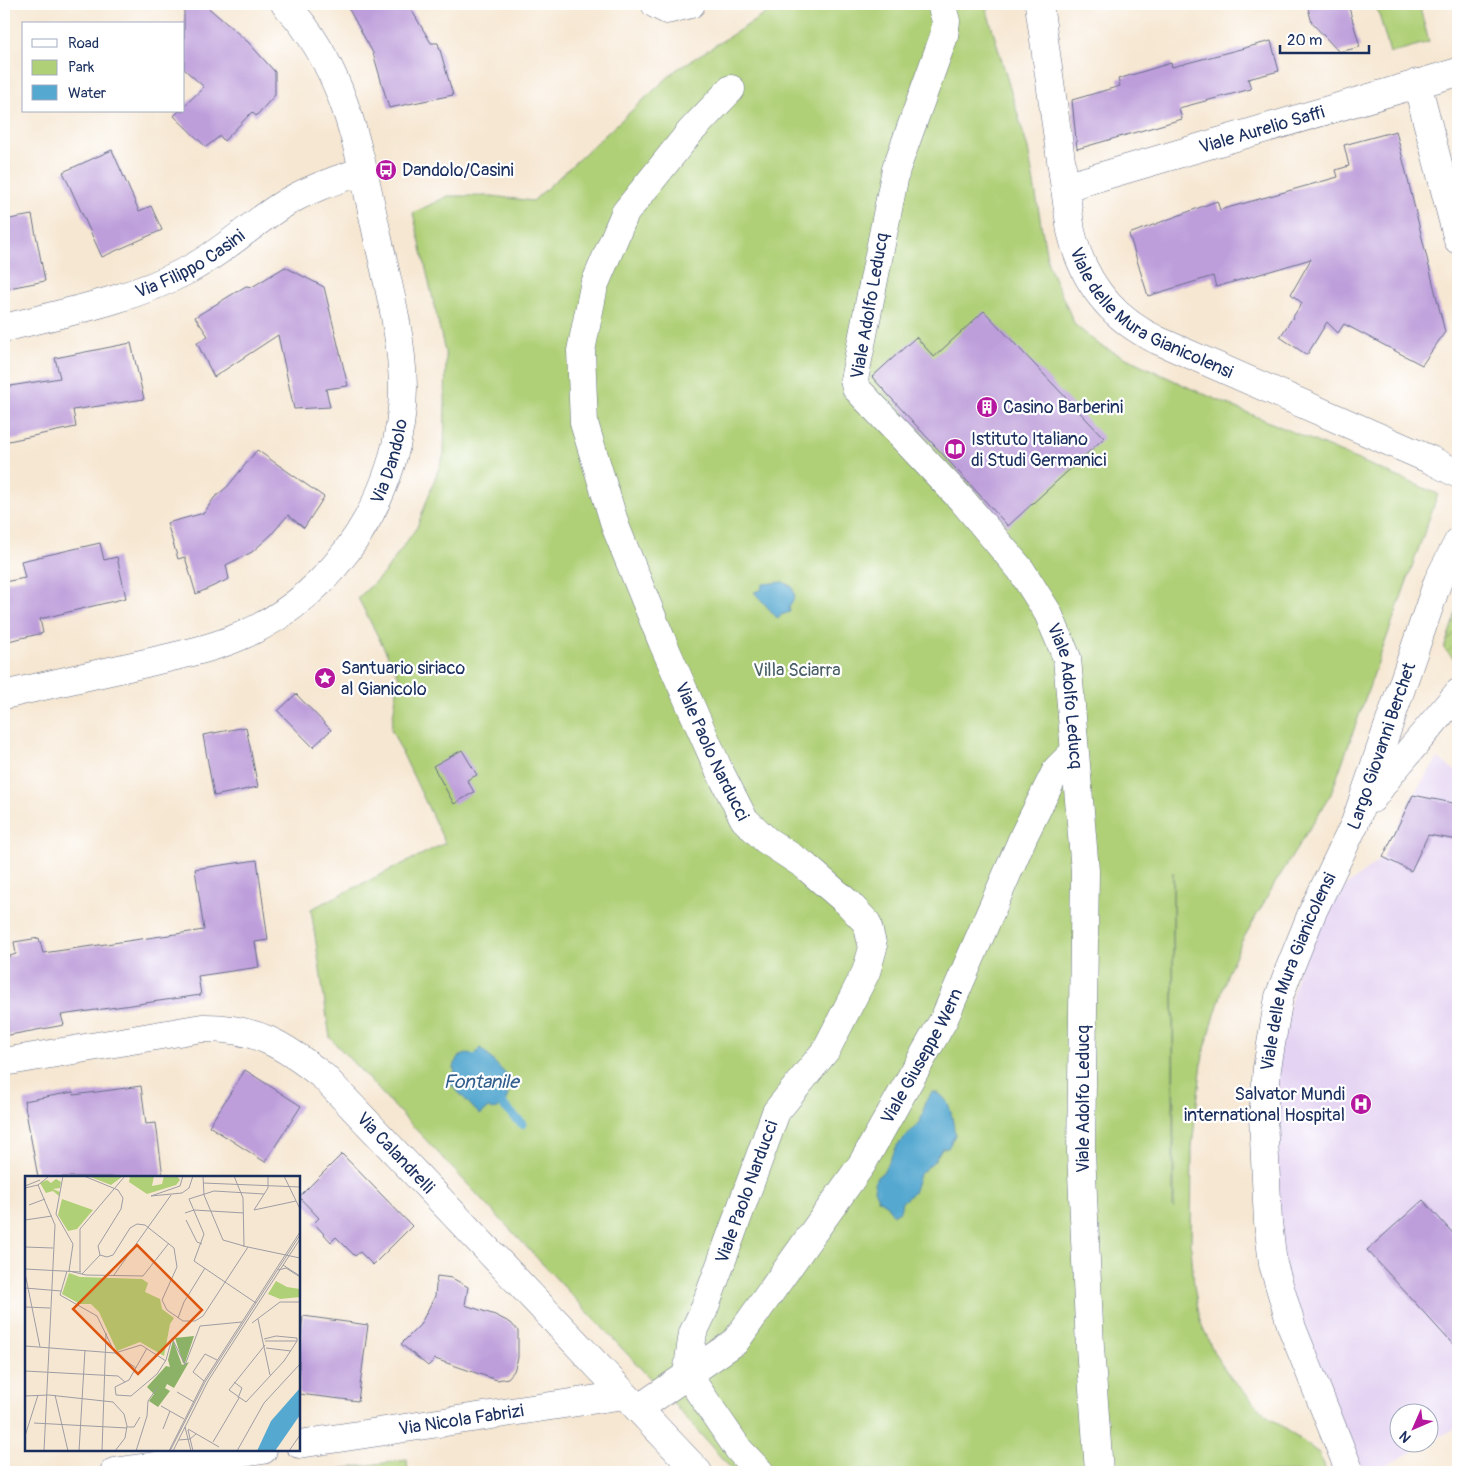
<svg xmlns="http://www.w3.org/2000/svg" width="1462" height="1476" font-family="Pangolin,sans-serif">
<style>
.built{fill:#e4d3f2}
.green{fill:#b0d078;stroke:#66806b;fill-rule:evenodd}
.garden{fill:url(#garden-furrows);stroke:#66806b}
.water{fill:#55a8d0;stroke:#386c97}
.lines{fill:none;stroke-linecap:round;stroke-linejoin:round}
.stream{stroke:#55a8d0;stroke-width:9}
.building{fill:#bd9eda}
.minor-casing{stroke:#686f87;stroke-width:29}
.minor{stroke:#fff;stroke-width:28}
.labels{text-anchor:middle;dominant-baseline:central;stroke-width:4.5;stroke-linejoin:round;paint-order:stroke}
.street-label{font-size:18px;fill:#1b2f5e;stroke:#fff}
.poi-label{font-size:18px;fill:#1b2f5e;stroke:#fff;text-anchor:start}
.park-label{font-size:18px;fill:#485f66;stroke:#fff}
.water-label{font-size:19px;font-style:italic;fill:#325f8c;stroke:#fff}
.inset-road{fill:none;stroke:#9e9da4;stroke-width:1}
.view{fill:#de5710;fill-opacity:0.15;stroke:#de5710;stroke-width:2.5}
.inset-edge{fill:none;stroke:#1b2f5e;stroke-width:2.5}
</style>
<defs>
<pattern id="garden-furrows" width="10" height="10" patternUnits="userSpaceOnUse" patternTransform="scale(1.25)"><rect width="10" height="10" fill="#b0d078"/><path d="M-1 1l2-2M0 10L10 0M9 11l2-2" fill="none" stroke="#97b36a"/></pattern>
</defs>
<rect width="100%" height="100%" fill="#fff"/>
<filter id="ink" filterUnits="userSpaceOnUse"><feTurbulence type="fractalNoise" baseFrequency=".02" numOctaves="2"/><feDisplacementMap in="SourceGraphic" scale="10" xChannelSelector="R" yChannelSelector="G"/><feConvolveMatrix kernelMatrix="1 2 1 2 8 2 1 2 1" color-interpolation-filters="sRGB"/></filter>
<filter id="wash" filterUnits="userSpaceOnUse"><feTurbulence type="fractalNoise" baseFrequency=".0096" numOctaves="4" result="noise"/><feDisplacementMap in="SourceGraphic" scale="20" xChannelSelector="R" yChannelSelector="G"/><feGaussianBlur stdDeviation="1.12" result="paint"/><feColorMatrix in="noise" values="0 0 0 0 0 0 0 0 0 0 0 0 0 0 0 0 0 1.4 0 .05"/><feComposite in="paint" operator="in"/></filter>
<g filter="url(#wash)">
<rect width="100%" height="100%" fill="#f6e7d2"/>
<polygon class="built" points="1438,758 1458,773 1458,1427 1430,1442 1430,1414 1400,1414 1400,1444 1427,1444 1373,1472 1350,1472 1292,1328 1263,1117 1312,913 1383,857 1413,795"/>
<g class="green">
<path d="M 781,4 L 985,4 L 1028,149 L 1048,264 L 1075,325 L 1101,346 L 1192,389 L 1438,494 L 1331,794 L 1274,885 L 1242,941 L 1227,975 L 1203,1055 L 1196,1111 L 1192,1147 L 1191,1246 L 1194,1285 L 1200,1321 L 1215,1355 L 1231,1378 L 1266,1415 L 1319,1453 L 1325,1472 L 734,1472 L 662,1391 L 330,1038 L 311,909 L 445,843 L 391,729 L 399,677 L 358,598 L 385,572 L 417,527 L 444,454 L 446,356 L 413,213 L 448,196 L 492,196 L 533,201 L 676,70 ZM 1173,872 L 1174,1208 L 1173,1208 Z"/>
<polygon points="1376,4 1419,4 1429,42 1390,53"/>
<polygon points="407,1460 408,1472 338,1472 338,1469"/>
</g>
<polygon class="garden" points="1458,606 1458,654 1453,658 1444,649"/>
<g class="water">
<polygon points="783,582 792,587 795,596 789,607 790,612 781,615 778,619 754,592 761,590 763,584"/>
<polygon points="481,1048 514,1083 507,1090 508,1095 504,1106 493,1110 488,1108 480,1115 448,1081 455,1073 454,1068 457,1058 468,1053 474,1055"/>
<path d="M 932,1092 C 951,1094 952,1118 955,1135 L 948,1148 L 942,1148 L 934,1161 L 919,1175 L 913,1193 L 902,1202 L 900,1211 L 893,1215 L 887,1205 L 878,1199 L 874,1190 L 876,1178 L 883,1172 L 898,1144 L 916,1127 L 922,1117 L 925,1102 Z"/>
</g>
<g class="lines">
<polyline class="stream" points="504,1106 522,1124"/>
</g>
<g id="blocks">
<g class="building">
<polygon points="184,4 204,4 248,42 275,72 275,95 256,116 252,112 224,141 220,136 206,147 174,116 179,111 184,111 184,106 204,87 184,69"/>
<polygon points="346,4 408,4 431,43 438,43 453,95 389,108 373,53"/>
<polygon points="1307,4 1348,4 1360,47 1339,52 1312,23"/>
<polygon points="1271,41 1279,71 1248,79 1251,89 1179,108 1182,119 1077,149 1072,100 1120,86 1118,79 1171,63 1172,67"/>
<polygon points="1396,131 1445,332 1422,365 1344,324 1338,333 1327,322 1307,355 1280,337 1302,303 1291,294 1311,259 1216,287 1213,276 1148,296 1129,234 1217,201 1220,210 1338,177 1336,170 1349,166 1344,145"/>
<polygon points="112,150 139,211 151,206 162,230 102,257 63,172"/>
<polygon points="32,215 45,281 4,289 4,220"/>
<polygon points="285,267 324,287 348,386 326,389 330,407 294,409 278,335 214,377 197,343 208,336 195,317 246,286 252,287"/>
<polygon points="984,311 1104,438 1008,526 872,377 916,337 934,357"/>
<polygon points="131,343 144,399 73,410 76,427 4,442 4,387 60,378 55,358"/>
<polygon points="257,450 324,497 304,528 288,515 270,536 252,552 226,565 229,579 196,594 185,557 178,559 167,523 204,513 214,498 228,486"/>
<polygon points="100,543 104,560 117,557 126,598 40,619 43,633 4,642 4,582 25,578 21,561"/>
<polygon points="296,694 331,730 313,747 278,711"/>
<polygon points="246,727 258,787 214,796 203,735"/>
<polygon points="462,750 477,775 467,780 474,792 454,804 433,766"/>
<polygon points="1413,795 1458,804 1458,840 1428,835 1411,871 1383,857"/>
<polygon points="257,860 268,940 255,942 259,967 198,976 201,995 61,1015 64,1025 4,1036 4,958 16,954 14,942 39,938 43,953 204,930 195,869"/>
<polygon points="245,1070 301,1106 265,1162 209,1126"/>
<polygon points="141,1086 146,1124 156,1123 163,1177 38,1177 24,1101 73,1092 74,1095"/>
<polygon points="342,1154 412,1226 373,1265 360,1252 355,1256 336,1237 331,1242 314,1223 319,1218 299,1197"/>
<polygon points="1423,1200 1458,1239 1458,1350 1367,1250"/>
<polygon points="437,1276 452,1278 468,1287 465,1305 495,1315 511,1323 518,1331 518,1358 514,1371 508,1378 497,1380 435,1359 428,1366 401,1344 420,1325 435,1296"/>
<polygon points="303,1316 368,1325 358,1401 299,1394 299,1352"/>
</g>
</g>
</g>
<g filter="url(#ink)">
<use href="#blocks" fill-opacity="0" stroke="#686f87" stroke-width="1"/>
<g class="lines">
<g class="minor-casing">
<g id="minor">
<polyline points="655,4 667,10 691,4"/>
<path id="s1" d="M 941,4 L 946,21 L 944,36 L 896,169 L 854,380 L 856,388 L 962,500 L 1021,570 L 1048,613 L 1067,658 L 1085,871 L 1081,1152 L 1090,1347 L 1099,1472"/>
<path id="s2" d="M 1039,4 L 1071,231 C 1083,282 1111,318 1157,340 L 1431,460 L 1458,474"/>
<polyline points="1417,83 1458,240"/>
<path id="s3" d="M 731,89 L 690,132 L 625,213 L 594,286 L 581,351 L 584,423 L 616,528 L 662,641 L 718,768 L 744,819 L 766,840 L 804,865 L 848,903 L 867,923 L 873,948 L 866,972 L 826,1050 L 776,1112 L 703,1312 L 693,1333 L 687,1374 L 739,1450 L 760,1472"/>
<path id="s4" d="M 1065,187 L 1458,72"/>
<path id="s5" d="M 4,328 C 67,312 131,300 188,270 C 221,253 248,227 279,207 C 305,190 333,181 363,171"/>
<path id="s6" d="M 4,695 C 51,684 98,674 146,663 C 179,655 212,649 243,635 C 337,595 403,489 403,387 C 402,337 389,288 378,239 C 360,156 346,67 285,4"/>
<polyline points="1372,799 1391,773 1458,693"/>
<path id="s7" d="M 4,1062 L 202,1028 C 255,1027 284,1045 324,1077 L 698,1472"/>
<path id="s8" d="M 638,1409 L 735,1342 L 862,1164 L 944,1019 L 1024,835 L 1057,769 L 1074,752"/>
<path id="s9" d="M 299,1444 L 624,1395"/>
<polyline points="114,1472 263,1450"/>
<path id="s10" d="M 1350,1472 L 1292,1328 L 1273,1264 L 1268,1222 L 1263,1117 L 1267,1068 L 1279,997 L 1289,970 L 1312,913 L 1355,823 L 1438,581 L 1458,542"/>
</g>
</g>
<use href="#minor" class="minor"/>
</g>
</g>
<defs>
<g id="bus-disc" transform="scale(1.125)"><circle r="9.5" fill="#b5179e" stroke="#fff"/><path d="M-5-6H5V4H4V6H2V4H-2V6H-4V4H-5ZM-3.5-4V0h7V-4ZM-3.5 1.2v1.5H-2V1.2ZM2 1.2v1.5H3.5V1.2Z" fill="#fff"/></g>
<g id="building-disc" transform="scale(1.125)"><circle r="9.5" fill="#b5179e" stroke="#fff"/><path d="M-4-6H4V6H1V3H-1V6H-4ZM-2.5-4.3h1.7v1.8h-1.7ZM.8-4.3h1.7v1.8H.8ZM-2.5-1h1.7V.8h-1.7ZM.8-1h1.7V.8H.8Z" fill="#fff"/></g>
<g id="library-disc" transform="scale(1.125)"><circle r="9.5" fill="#b5179e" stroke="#fff"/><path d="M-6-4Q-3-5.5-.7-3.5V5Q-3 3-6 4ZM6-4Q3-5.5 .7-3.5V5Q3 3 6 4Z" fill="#fff"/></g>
<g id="sight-disc" transform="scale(1.125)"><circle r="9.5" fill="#b5179e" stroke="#fff"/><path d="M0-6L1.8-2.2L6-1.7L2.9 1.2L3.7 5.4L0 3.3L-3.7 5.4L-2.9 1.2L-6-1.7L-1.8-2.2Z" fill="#fff"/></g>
<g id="hospital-disc" transform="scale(1.125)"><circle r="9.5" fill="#b5179e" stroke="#fff"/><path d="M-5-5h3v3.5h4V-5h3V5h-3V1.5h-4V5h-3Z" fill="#fff"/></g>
</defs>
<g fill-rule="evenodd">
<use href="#bus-disc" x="386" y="170"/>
<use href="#building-disc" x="987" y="407"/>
<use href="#library-disc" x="955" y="449"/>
<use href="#sight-disc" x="325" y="678"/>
<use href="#hospital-disc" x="1361" y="1104"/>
</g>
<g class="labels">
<g class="street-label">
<text stroke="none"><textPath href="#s4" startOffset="205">Viale Aurelio Saffi</textPath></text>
<text stroke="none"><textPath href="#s5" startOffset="198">Via Filippo Casini</textPath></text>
<text transform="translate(870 306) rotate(-80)">Viale Adolfo Leducq</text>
<text stroke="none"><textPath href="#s2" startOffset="351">Viale delle Mura Gianicolensi</textPath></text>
<text stroke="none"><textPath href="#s6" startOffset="482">Via Dandolo</textPath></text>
<text stroke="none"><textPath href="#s1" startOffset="780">Viale Adolfo Leducq</textPath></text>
<text stroke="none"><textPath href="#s10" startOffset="762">Largo Giovanni Berchet</textPath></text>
<text stroke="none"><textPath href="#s3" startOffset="734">Viale Paolo Narducci</textPath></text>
<text stroke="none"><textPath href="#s10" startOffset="520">Viale delle Mura Gianicolensi</textPath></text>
<text stroke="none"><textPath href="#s8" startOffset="460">Viale Giuseppe Wern</textPath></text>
<text transform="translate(1083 1099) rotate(-90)">Viale Adolfo Leducq</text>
<text stroke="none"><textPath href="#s7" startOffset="440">Via Calandrelli</textPath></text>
<text transform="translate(747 1192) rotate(-70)">Viale Paolo Narducci</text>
<text stroke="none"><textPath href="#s9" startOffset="164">Via Nicola Fabrizi</textPath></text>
</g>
<g class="poi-label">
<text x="402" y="170">Dandolo/Casini</text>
<text x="1003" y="407">Casino Barberini</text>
<text x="971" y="439">Istituto Italiano<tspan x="971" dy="21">di Studi Germanici</tspan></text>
<text x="341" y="668">Santuario siriaco<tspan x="341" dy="21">al Gianicolo</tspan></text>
<text x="1345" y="1094" text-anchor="end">Salvator Mundi<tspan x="1345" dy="21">international Hospital</tspan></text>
</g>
<g class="park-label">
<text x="797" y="670">Villa Sciarra</text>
</g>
<g class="water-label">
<text x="481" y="1082">Fontanile</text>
</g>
</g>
<g transform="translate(25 1176)">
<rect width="275" height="275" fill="#f6e7d2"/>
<path d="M 105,0 L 129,0 L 127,10 L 137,8 L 139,0 L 152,0 L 155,4 L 151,9 L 122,18 L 104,6 ZM 37,23 L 68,34 L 52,53 L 43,55 L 33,39 ZM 44,97 L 55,101 L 117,103 L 123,107 L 120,116 L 135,123 L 137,133 L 149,142 L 145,148 L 139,180 L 115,166 L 92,175 L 74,136 L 66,128 L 55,128 L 37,118 ZM 251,105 L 262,111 L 275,113 L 275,121 L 255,123 L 243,118 Z" fill="#b0d078"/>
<path d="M 169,160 L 160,187 L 158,187 L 150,162 ZM 148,164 L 157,189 L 164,186 L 149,212 L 142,208 L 140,212 L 145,215 L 133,231 L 124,225 L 129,218 L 122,211 L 141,190 L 145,191 L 143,184 Z" fill="#8cb268"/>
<path d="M 63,0 L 98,0 L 86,9 ZM 31,3 L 36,6 L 35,12 L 28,13 L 35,16 L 34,20 L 28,15 L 21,17 L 15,7 L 22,4 L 26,7 Z" fill="#b0d078"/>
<path d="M 275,212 L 275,239 L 250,275 L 232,275 L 246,245 Z" fill="#55a8d0"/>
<path class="inset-road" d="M 38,0 L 31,38 L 48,68 L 44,95M 59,0 L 93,14 L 98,22 L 96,33 L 73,70 L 75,79 L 82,81 L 88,79 L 105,52 L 112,48 L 120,49 L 149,72 L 152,91 L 137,124 L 142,134 L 158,145 L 170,145 L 178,140 L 223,71M 158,0 L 155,10 L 126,20 L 157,17 L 164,12 L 168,0M 178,0 L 179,19 L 198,64 L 219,70M 209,0 L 218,22 L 219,70M 259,0 L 275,33M 178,7 L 275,11M 13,9 L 30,49 L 19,275M 0,10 L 15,4M 0,12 L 13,9 L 23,1M 4,29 L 20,23M 229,34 L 271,25M 229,34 L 243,12 L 243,0M 160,37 L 169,34 L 219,37M 0,44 L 27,40M 161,44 L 172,66 L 177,68M 218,70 L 275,82M 0,71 L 28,72M 258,89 L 275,100M 0,93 L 56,96M 253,94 L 261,92 L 275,101M 42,95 L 35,119 L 72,140 L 90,177M 44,95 L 61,99 L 118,100 L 144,67M 55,96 L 55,53 L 100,0M 0,97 L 15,171M 57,98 L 75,79M 89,99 L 146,19M 0,112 L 36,115M 231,127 L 169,85 L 179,58 L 164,23 L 189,15 L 239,18M 0,131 L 25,132M 153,142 L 159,126 L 180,92M 233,143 L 245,199M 227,147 L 255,126 L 275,126M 239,163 L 251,160 L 272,162 L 272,165M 240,165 L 272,165M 240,169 L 204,214 L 221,226 L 259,185 L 272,165M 0,170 L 90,177M 122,172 L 104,204 L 90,211 L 91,219 L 106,220 L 132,198 L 141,184 L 147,162 L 160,189 L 175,150 L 217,146M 241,172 L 266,175M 90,177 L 116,169 L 141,185M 90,177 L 111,192M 0,195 L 93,200 L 100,206M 179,205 L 168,196 L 180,178 L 192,184M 209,206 L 217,212 L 213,222M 152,216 L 169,226M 30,219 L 43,275M 0,220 L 24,219 L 88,226 L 99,238 L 102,250 L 100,262 L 90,275M 136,230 L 159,243M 9,247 L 102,252M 102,251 L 109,251 L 115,241M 160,251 L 166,275M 138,253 L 145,235M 163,253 L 194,271M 163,254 L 168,275M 0,260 L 13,219M 154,264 L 165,263 L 171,258M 188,266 L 214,222M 54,275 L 60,174M 77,275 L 81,157M 111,275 L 122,240 L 123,225 L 132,212M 144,275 L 179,205 L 275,56M 145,275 L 180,206 L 275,59M 148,275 L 183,205 L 275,63M 212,275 L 239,227 L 275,188M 264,275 L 275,259"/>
<path class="view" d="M 112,69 L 177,134 L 113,198 L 48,133 Z"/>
<rect width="275" height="275" class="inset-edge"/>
</g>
<rect width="1462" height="1476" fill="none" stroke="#fff" stroke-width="20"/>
<rect x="22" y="22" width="162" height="90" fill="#ffffff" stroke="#a4acbf"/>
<rect x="32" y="39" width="25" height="8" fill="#ffffff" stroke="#a4acbf"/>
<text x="68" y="48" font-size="15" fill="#1b2f5e">Road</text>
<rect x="32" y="60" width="25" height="15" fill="#b0d078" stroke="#a4acbf"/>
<text x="68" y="72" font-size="15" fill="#1b2f5e">Park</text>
<rect x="32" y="85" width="25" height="15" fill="#55a8d0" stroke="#a4acbf"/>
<text x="68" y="98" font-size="15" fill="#1b2f5e">Water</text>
<g transform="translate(1414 1428) rotate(225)"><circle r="24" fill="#ffffff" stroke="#a4acbf"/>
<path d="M0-4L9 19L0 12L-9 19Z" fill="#b5179e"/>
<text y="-8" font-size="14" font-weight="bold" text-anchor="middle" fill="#1b2f5e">N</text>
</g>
<path d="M1280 45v8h89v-8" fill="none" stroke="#1b2f5e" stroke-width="2.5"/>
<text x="1287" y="45" font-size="15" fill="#1b2f5e" stroke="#ffffff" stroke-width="4" paint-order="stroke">20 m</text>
</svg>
